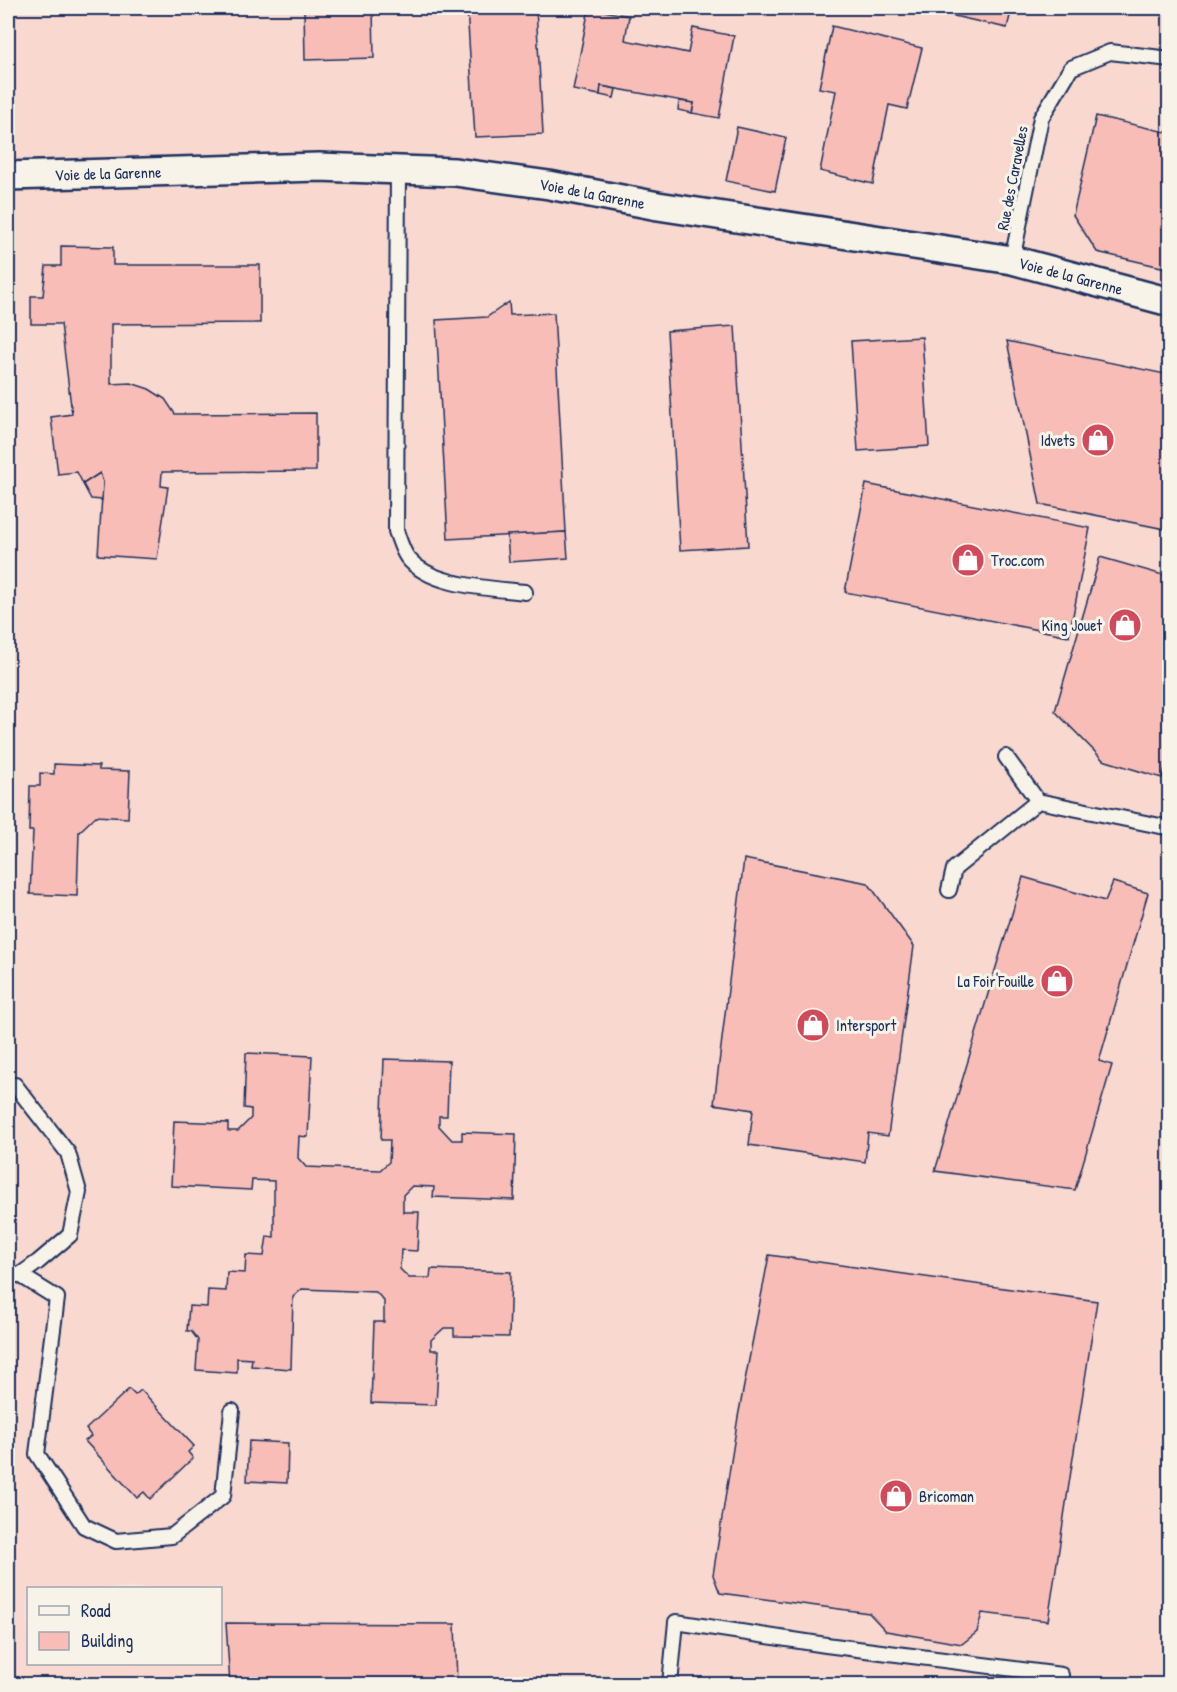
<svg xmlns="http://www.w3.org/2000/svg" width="1177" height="1692" font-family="'Patrick Hand',sans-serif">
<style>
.built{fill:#f8d8cf;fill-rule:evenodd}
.building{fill:#f9bdb7;stroke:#1b2f5e;stroke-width:1.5}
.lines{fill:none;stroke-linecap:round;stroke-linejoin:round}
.service-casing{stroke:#1b2f5e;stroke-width:18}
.minor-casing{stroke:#1b2f5e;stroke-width:32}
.service{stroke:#f7f3e8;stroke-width:14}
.minor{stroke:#f7f3e8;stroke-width:27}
.labels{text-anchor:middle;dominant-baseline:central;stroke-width:6;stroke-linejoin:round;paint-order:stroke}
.street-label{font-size:16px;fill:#1b2f5e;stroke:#f7f3e8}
.poi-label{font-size:16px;fill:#1b2f5e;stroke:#f7f3e8;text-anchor:end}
</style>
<rect width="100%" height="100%" fill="#f8e3d9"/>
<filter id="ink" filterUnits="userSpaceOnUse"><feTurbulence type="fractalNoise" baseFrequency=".0167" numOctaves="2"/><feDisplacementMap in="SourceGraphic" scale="12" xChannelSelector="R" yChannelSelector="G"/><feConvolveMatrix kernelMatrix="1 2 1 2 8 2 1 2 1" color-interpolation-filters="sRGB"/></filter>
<g filter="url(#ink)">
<path class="built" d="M 8,8 L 1169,8 L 1169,1684 L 8,1684 ZM 28,1588 L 220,1588 L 220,1664 L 28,1664 Z"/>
<g class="building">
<polygon points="304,8 373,8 374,58 305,60"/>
<polygon points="467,8 536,8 543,134 475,137"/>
<polygon points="589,8 629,16 625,40 688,53 693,28 734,36 719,118 692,113 694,103 601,86 600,95 573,90"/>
<polygon points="919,8 1012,8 1007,28"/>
<polygon points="832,26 922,48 907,109 889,105 873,184 820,171 836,91 819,88"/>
<polygon points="601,86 616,89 614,98 600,95"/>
<polygon points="679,101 694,103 692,113 678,110"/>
<polygon points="1096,116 1170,133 1170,269 1097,252 1073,215"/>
<polygon points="737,127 786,138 775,191 726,181"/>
<polygon points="61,246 113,247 113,265 260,265 260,323 111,324 111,384 131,383 149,389 165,399 175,414 316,413 316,471 162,472 161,486 168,487 157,559 98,555 103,482 100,473 83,484 77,472 58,474 51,417 72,414 61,324 31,324 31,296 43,296 46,266 61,266"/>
<polygon points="509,302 510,315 554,313 566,532 448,539 436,320 487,317"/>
<polygon points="735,326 748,546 680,550 667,331"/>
<polygon points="922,337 929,446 858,451 851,341"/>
<polygon points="1007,341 1170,375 1170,509 1165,529 1040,504"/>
<polygon points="100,473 103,482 102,500 91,499 83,484"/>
<polygon points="866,484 1090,528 1069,636 845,592"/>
<polygon points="566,532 568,558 509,562 507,535"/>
<polygon points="1100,557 1170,577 1170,753 1162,778 1103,760 1055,711"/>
<polygon points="54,764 99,766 99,770 130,771 128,818 96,816 79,832 77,896 30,894 33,831 29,831 30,786 40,786 40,773 54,774"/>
<polygon points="744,859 868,883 914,946 888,1136 868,1133 865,1162 749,1145 753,1110 714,1104"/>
<polygon points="1023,877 1105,901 1113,882 1148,893 1099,1061 1112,1065 1075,1190 935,1171"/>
<polygon points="246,1053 312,1056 308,1137 299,1136 298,1158 306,1167 380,1170 389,1162 390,1140 381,1140 384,1059 449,1061 447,1116 439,1116 439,1126 452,1140 462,1140 462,1132 516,1134 514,1200 433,1197 434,1187 412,1186 403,1195 403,1212 419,1212 417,1251 401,1250 400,1269 409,1278 430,1278 431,1269 511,1272 509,1337 454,1336 454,1328 444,1328 431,1340 431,1350 439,1350 436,1405 371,1403 374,1322 384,1322 384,1301 376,1292 302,1289 293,1297 291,1369 251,1366 252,1359 237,1358 237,1373 196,1370 198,1340 191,1331 187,1331 189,1306 207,1307 208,1290 226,1291 227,1272 245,1273 246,1255 264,1256 267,1236 274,1237 274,1181 252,1180 251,1190 171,1186 174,1121 228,1123 228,1131 238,1131 251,1118 251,1109 244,1108"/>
<polygon points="769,1255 1097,1301 1048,1621 982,1613 977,1632 962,1644 886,1631 869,1613 720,1593 713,1575 738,1417"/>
<polygon points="129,1389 135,1395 141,1390 194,1446 188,1452 193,1458 150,1499 144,1492 137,1498 85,1441 91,1436 86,1429"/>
<polygon points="249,1441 288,1443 287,1483 247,1481"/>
<polygon points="226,1623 455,1624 457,1684 230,1684"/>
</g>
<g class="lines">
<g class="service-casing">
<g id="service">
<path d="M 398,169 L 396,531 C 399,539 402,550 407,557 C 430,587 490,588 525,592"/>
<polyline points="1012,260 1041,118 1071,68 1110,52 1170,59"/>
<polyline points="1006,757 1038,801 1170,828"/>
<polyline points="949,890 954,869 1038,801"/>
<polyline points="15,1085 68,1153 79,1192 70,1235 38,1262 20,1275"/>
<polyline points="8,1274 20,1275 57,1298 37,1454 84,1526 116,1541 172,1536 223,1496 232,1411"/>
<polyline points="670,1684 676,1622 826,1645 1061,1675 1060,1684"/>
</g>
</g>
<g class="minor-casing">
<g id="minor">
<path id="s1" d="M 8,176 L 319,167 L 455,172 L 549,185 L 658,206 L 1012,260 L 1170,302"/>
</g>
</g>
<use href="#service" class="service"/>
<use href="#minor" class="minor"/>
</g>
</g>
<defs>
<g id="shop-disc" transform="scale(1.725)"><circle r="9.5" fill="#d1495b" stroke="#f7f3e8"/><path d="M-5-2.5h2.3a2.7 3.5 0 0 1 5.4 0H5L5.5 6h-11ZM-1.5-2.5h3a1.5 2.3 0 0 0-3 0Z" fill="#fff"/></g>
</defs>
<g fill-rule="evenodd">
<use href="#shop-disc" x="1098" y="440"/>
<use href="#shop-disc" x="968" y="560"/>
<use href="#shop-disc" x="1125" y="625"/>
<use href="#shop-disc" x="1057" y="981"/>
<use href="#shop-disc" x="813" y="1025"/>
<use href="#shop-disc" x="896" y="1496"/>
</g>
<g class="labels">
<g class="street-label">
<text stroke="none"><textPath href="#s1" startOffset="100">Voie de la Garenne</textPath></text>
<text transform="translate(1012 178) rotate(-79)">Rue des Caravelles</text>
<text stroke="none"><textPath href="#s1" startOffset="586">Voie de la Garenne</textPath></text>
<text stroke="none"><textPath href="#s1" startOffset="1072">Voie de la Garenne</textPath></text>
</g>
<g class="poi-label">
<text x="1075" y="440">Idvets</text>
<text x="991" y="560" text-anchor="start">Troc.com</text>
<text x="1102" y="625">King Jouet</text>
<text x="1034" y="981">La Foir'Fouille</text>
<text x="836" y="1025" text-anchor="start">Intersport</text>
<text x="919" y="1496" text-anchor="start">Bricoman</text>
</g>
</g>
<rect width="1177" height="1692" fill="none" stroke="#f7f3e8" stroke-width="30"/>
<rect x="15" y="15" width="1147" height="1662" fill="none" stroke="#1b2f5e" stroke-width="2" filter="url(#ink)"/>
<rect x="27" y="1587" width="195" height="78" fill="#f7f3e8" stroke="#9fa5b1" stroke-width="1.5"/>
<rect x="39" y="1606" width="30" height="9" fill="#f7f3e8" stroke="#9fa5b1" stroke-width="1.5"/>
<text x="81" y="1617" font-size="18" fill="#1b2f5e">Road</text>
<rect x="39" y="1632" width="30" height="18" fill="#f9bdb7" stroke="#9fa5b1" stroke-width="1.5"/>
<text x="81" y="1647" font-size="18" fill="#1b2f5e">Building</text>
</svg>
